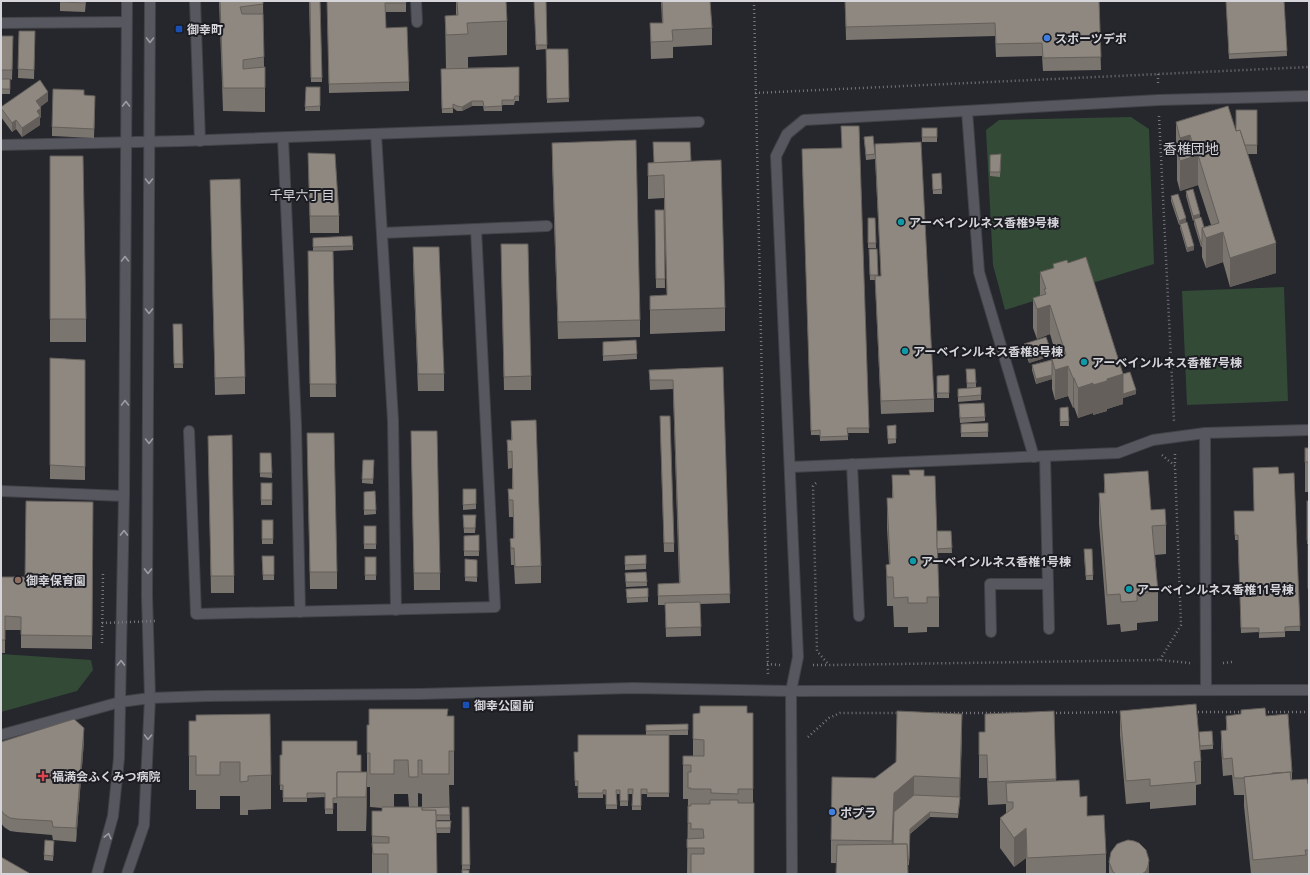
<svg xmlns="http://www.w3.org/2000/svg" width="1310" height="875" font-family="Ubuntu,'Noto Sans JP',sans-serif">
<style>
.green{fill:#324a36}
.lines{fill:none;stroke-linecap:round;stroke-linejoin:round}
.service-casing{stroke:#424248;stroke-width:12}
.minor-casing{stroke:#424248;stroke-width:12}
.tertiary-casing{stroke:#424248;stroke-width:12}
.path{stroke:#76767c;stroke-width:2.5;stroke-dasharray:1 3;stroke-linecap:butt}
.service{stroke:#575760;stroke-width:10}
.minor{stroke:#575760;stroke-width:10}
.tertiary{stroke:#575760;stroke-width:10}
.path-bridge{stroke:#76767c;stroke-width:2.5;stroke-dasharray:1 3;stroke-linecap:butt}
.wall{fill:#7b756f;fill-rule:evenodd}
.shaded-wall{fill:#645f5a}
.building{fill:#8f8881;stroke:#645f5a}
.oneway{stroke:#9c9ca3}
.transit-dot{fill:#1a4fb4;stroke:#1c1c23;stroke-width:1.5}
.shop-dot{fill:#3f7fe0;stroke:#1c1c23;stroke-width:1.5}
.culture-dot{fill:#0f9aa8;stroke:#1c1c23;stroke-width:1.5}
.education-dot{fill:#8d6e63;stroke:#1c1c23;stroke-width:1.5}
.health-dot{fill:#e0444e;stroke:#1c1c23;stroke-width:1.5}
.labels{text-anchor:middle;dominant-baseline:central;stroke-width:4;stroke-linejoin:round;paint-order:stroke}
.poi-label{font-size:12px;font-weight:bold;fill:#d5d5da;stroke:#1c1c23;text-anchor:start}
.neighbourhood-label{font-size:13px;fill:#d5d5da;stroke:#1c1c23}
.quarter-label{font-size:14px;fill:#d5d5da;stroke:#1c1c23}
</style>
<rect width="100%" height="100%" fill="#26262d"/>
<g class="green">
<polygon points="1131,117 1149,129 1154,264 1005,310 993,265 986,130 999,120"/>
<polygon points="1284,287 1288,401 1187,405 1182,291"/>
<polygon points="1,654 91,660 93,670 77,691 1,712"/>
</g>
<g class="lines">
<g class="service-casing">
<g id="service">
<polyline points="195,1 200,141"/>
<polyline points="416,1 417,22"/>
<polyline points="967,111 979,272 1034,457"/>
<polyline points="376,134 393,420 396,610"/>
<polyline points="283,138 296,425 300,612"/>
<polyline points="182,141 699,122"/>
<polyline points="382,233 547,226"/>
<polyline points="189,431 196,614 495,607 476,229"/>
<polyline points="1045,456 1049,629"/>
<polyline points="852,464 859,616"/>
<polyline points="791,467 1118,453 1153,440 1205,433"/>
<polyline points="991,632 990,584 1048,584"/>
</g>
</g>
<g class="minor-casing">
<g id="minor">
<polyline points="1,23 126,22"/>
<polyline points="1,145 182,141"/>
<polyline points="1,491 124,496"/>
<polyline points="1,735 120,702"/>
</g>
</g>
<g class="tertiary-casing">
<g id="tertiary">
<polyline points="1206,690 1205,433 1309,430"/>
<polyline points="120,702 150,698 207,696 420,694 632,688 791,691 1309,690"/>
<polyline points="97,874 113,816 119,758 124,496 127,1"/>
<polyline points="127,874 144,825 150,698 147,596 150,1"/>
<polyline points="792,874 791,691 798,657 776,156 787,134 804,120 1159,100 1309,96"/>
</g>
</g>
<g class="path">
<polyline points="754,1 768,674"/>
<polyline points="1158,74 1158,83"/>
<polyline points="755,93 1309,67"/>
<polyline points="1159,116 1174,421"/>
<polyline points="1175,454 1175,465"/>
<polyline points="816,483 813,486 817,651 829,665 1160,660 1190,663"/>
<polyline points="102,643 103,573"/>
<polyline points="1160,660 1181,625 1175,466 1162,455"/>
<polyline points="1223,663 1232,662"/>
<polyline points="767,664 780,665"/>
<polyline points="813,665 828,665"/>
<polyline points="1194,712 1243,712"/>
<polyline points="1264,712 1309,712"/>
<polyline points="934,713 1023,713"/>
<polyline points="1052,713 1123,712"/>
<polyline points="808,737 829,718 840,713 901,713"/>
</g>
<use href="#service" class="service"/>
<use href="#minor" class="minor"/>
<use href="#tertiary" class="tertiary"/>
<polyline class="path-bridge" points="102,623 157,621"/>
</g>
<g class="wall">
<polygon points="60,1 86,1 85,12 60,11"/>
<polygon points="219,1 263,1 264,67 265,67 265,112 223,111"/>
<polygon points="309,1 320,1 322,82 311,82"/>
<polygon points="327,1 406,1 406,12 386,12 386,28 409,82 409,91 329,93"/>
<polygon points="456,1 506,1 507,21 507,55 468,57 468,68 449,68 519,67 519,101 515,101 514,105 502,105 502,111 484,111 483,106 472,106 462,111 457,111 453,108 453,113 442,113 441,69 446,69 445,16 456,16"/>
<polygon points="534,1 546,1 547,49 568,49 569,102 547,103 546,49 536,50"/>
<polygon points="661,1 710,1 712,28 712,45 673,47 673,58 651,59 650,23 662,23"/>
<polygon points="845,1 1099,1 1101,70 1043,71 1042,56 996,57 995,36 846,40"/>
<polygon points="1226,1 1284,1 1287,56 1229,59"/>
<polygon points="19,31 35,31 34,79 18,78"/>
<polygon points="1,36 13,45 12,80 10,79 10,94 1,94"/>
<polygon points="306,87 320,87 320,111 305,111"/>
<polygon points="84,95 95,105 94,138 52,136 52,127"/>
<polygon points="48,101 40,107 41,117 40,118 40,125 22,137 16,129 12,132 1,117 1,107"/>
<polygon points="1257,110 1257,154 1248,154 1276,273 1230,287 1223,262 1206,268 1202,257 1202,247 1201,247 1194,224 1194,220 1193,221 1186,196 1186,191 1200,217 1204,227 1211,225 1198,185 1180,191 1177,180 1177,156 1176,152 1176,122 1236,129"/>
<polygon points="859,126 869,433 848,433 848,440 820,441 820,435 811,435 802,149 841,148"/>
<rect x="922" y="128" width="15" height="14"/>
<polygon points="864,137 875,154 875,159 866,160"/>
<polygon points="552,143 640,320 640,337 558,339 552,160"/>
<polygon points="875,144 934,399 934,412 881,414 875,280 870,280 869,249 877,249 878,276 881,276 875,158"/>
<polygon points="308,153 339,216 339,233 310,233"/>
<polygon points="1001,154 1000,177 990,176 990,155"/>
<polygon points="50,156 86,319 86,342 50,342"/>
<polygon points="691,161 725,308 725,331 650,334 650,296 667,295 664,220 665,288 656,288 655,210 664,210 664,198 648,199 648,163"/>
<polygon points="932,174 942,189 942,194 933,194"/>
<polygon points="210,180 245,377 245,394 215,395"/>
<polygon points="1171,196 1186,222 1194,250 1187,252 1180,228 1180,225 1179,225 1171,201"/>
<polygon points="868,218 875,218 876,248 868,248"/>
<polygon points="313,238 353,246 353,250 333,251 336,397 310,397 308,264 313,251"/>
<polygon points="413,247 444,374 444,391 418,391 413,264"/>
<polygon points="501,257 531,376 531,390 504,390"/>
<polygon points="1068,263 1123,374 1136,394 1123,398 1123,404 1107,409 1107,411 1093,415 1093,413 1078,418 1074,407 1073,408 1068,396 1055,400 1052,389 1052,379 1036,384 1032,370 1032,365 1057,358 1050,334 1037,339 1033,328 1033,298 1040,296 1040,272 1053,268 1053,264"/>
<polygon points="173,324 182,324 183,368 174,368"/>
<polygon points="636,340 637,359 603,361 603,342"/>
<polygon points="1024,344 1051,356 1029,363 1024,349"/>
<polygon points="50,358 85,360 85,480 50,479"/>
<polygon points="723,367 730,603 700,604 701,636 666,637 665,605 658,605 658,584 679,583 673,389 650,390 649,370"/>
<polygon points="966,369 976,383 976,387 967,388"/>
<polygon points="949,375 949,398 937,398 937,376"/>
<polygon points="981,387 981,400 958,402 958,389"/>
<polygon points="959,404 985,417 985,421 960,423"/>
<polygon points="1068,407 1069,426 1060,426 1060,408"/>
<polygon points="511,421 541,566 541,583 515,584 514,565 511,565 510,539 513,538 513,517 509,517 508,489 512,489 512,468 508,469 507,440 511,440"/>
<polygon points="988,423 988,437 961,437 961,424"/>
<polygon points="660,425 674,543 674,552 664,552"/>
<polygon points="896,425 896,443 888,444 887,426"/>
<polygon points="411,431 440,573 440,590 414,590"/>
<polygon points="307,433 337,572 337,589 310,589"/>
<polygon points="208,436 234,576 234,593 211,593"/>
<polygon points="1309,448 1309,492 1305,492 1305,449"/>
<polygon points="260,453 271,453 272,478 260,477"/>
<polygon points="363,460 374,460 373,484 362,483"/>
<polygon points="1294,473 1300,631 1285,631 1285,637 1259,638 1259,632 1241,633 1238,540 1235,540 1234,511 1254,511 1279,474"/>
<polygon points="1104,474 1151,510 1166,525 1166,554 1155,555 1158,592 1158,621 1137,623 1137,630 1121,632 1120,624 1107,625 1099,523 1099,493 1104,493"/>
<polygon points="892,475 924,476 937,533 951,531 952,553 937,553 939,597 939,627 927,627 927,632 908,633 908,627 894,627 893,606 887,606 886,565 889,564 887,528 887,498 892,498"/>
<rect x="261" y="483" width="11" height="22"/>
<polygon points="463,489 476,489 476,509 463,510"/>
<polygon points="375,491 376,514 364,515 364,492"/>
<rect x="1307" y="501" width="2" height="43"/>
<polygon points="93,502 92,649 21,648 21,630 5,630 5,653 1,653 1,577 25,577"/>
<polygon points="463,515 476,520 475,533 464,533"/>
<rect x="262" y="520" width="11" height="24"/>
<rect x="364" y="526" width="12" height="23"/>
<polygon points="479,535 479,556 464,556 464,536"/>
<rect x="1308" y="545" width="1" height="47"/>
<polygon points="1084,554 1093,575 1093,580 1086,580"/>
<polygon points="646,555 646,569 625,570 625,556"/>
<polygon points="262,556 274,556 274,580 263,580"/>
<rect x="365" y="557" width="11" height="23"/>
<polygon points="465,559 477,560 477,582 465,581"/>
<polygon points="646,572 647,586 626,587 625,573"/>
<polygon points="648,588 648,602 627,603 626,589"/>
<polygon points="1241,710 1266,716 1292,772 1292,780 1309,783 1309,874 1251,874 1244,806 1244,795 1234,795 1232,775 1223,776 1221,748 1221,731 1226,730 1226,716 1241,714"/>
<polygon points="1054,711 1056,781 1080,797 1087,816 1106,854 1106,874 1026,874 1026,858 1014,867 1000,848 1000,818 1006,814 1006,804 988,805 987,778 979,778 979,732 985,732"/>
<polygon points="1120,711 1199,732 1213,745 1213,749 1200,750 1201,761 1201,784 1196,785 1196,805 1150,809 1150,802 1126,804 1120,735"/>
<polygon points="753,713 753,803 754,874 687,874 688,799 683,799 683,756 693,756 693,714"/>
<path d="M 448,716 L 454,716 L 454,785 L 449,785 L 450,820 L 436,820 L 436,821 L 451,821 L 450,833 L 436,833 L 437,874 L 372,874 L 372,811 L 382,811 L 382,808 L 370,807 L 370,787 L 367,787 L 367,725 ZM 418,793 L 422,794 L 422,808 L 418,807 ZM 394,794 L 408,794 L 409,807 L 394,807 Z"/>
<polygon points="189,721 271,775 271,809 248,810 248,815 240,815 240,796 220,796 220,809 196,809 196,790 189,790"/>
<polygon points="688,724 688,735 669,735 669,797 647,797 647,794 641,794 641,810 632,810 632,794 628,794 628,806 620,806 620,794 617,794 617,809 606,809 606,795 603,794 603,798 578,798 578,786 575,786 574,752 578,752 646,735 646,725"/>
<polygon points="962,737 958,818 930,817 910,834 909,865 831,863 831,840 875,778"/>
<polygon points="84,741 76,842 53,840 52,835 17,832 10,831 4,827 1,823 1,742"/>
<polygon points="280,755 357,755 361,772 367,772 366,831 337,831 337,803 333,803 333,814 325,814 325,797 307,798 307,802 283,802 283,790 280,790"/>
<polygon points="462,807 469,807 470,869 462,870"/>
<polygon points="54,846 53,861 44,860 44,855"/>
<polygon points="1109,862 1149,874 1109,874"/>
</g>
<g class="shaded-wall">
<polygon points="48,92 48,101 36,110 36,101"/>
<polygon points="472,101 472,106 462,111 462,107"/>
<polygon points="41,108 41,117 40,118 40,125 22,137 22,128 37,111"/>
<polygon points="16,120 16,129 12,132 12,123"/>
<polygon points="1190,135 1190,158 1198,155 1198,185 1180,191 1180,138"/>
<polygon points="1200,214 1200,218 1193,221 1193,216"/>
<polygon points="1186,218 1186,223 1179,225 1179,221"/>
<polygon points="1223,232 1223,262 1206,268 1206,238"/>
<polygon points="1202,242 1202,247 1201,247 1201,243"/>
<polygon points="1276,243 1276,273 1230,287 1230,258"/>
<polygon points="1194,246 1194,250 1187,252 1187,248"/>
<polygon points="1050,305 1050,334 1037,339 1037,309"/>
<polygon points="1051,351 1051,356 1029,363 1029,359"/>
<polygon points="1068,366 1068,396 1055,400 1055,370"/>
<polygon points="1123,374 1136,390 1136,394 1123,398 1123,404 1107,409 1107,411 1093,415 1093,385 1107,379"/>
<polygon points="1052,375 1052,379 1036,384 1036,379"/>
<polygon points="1073,378 1074,378 1074,407 1073,408"/>
<polygon points="1093,383 1093,413 1078,418 1078,388"/>
<polygon points="962,714 962,737 960,801 958,818"/>
<polygon points="84,728 84,741 76,842 76,828"/>
<polygon points="367,772 367,806 366,831 366,797"/>
<polygon points="914,776 914,799 892,860 892,841 894,793"/>
<polygon points="930,812 930,817 910,834 909,865 910,829"/>
<polygon points="1026,828 1026,858 1014,867 1014,838"/>
<polygon points="1149,860 1149,874 1142,874"/>
</g>
<g class="building">
<polygon points="60,1 85,1 85,3 60,2"/>
<polygon points="220,1 263,1 263,4 240,7 242,14 263,14 264,57 243,60 243,69 265,67 265,88 223,88"/>
<polygon points="310,1 320,1 322,78 311,78"/>
<polygon points="327,1 406,1 406,3 385,3 386,28 407,27 409,82 329,84"/>
<polygon points="457,1 506,1 507,21 467,23 468,34 446,35 445,16 458,15"/>
<polygon points="534,1 546,1 547,45 536,45"/>
<polygon points="662,1 710,1 712,28 672,30 673,41 651,42 650,23 663,23"/>
<polygon points="845,1 1099,1 1101,57 1043,58 1042,43 996,44 995,23 846,27"/>
<polygon points="1226,1 1284,1 1287,51 1229,54"/>
<polygon points="19,31 35,31 34,70 18,69"/>
<polygon points="1,36 13,36 12,70 1,70"/>
<polygon points="546,49 568,49 569,98 547,99"/>
<polygon points="519,67 519,96 515,96 514,100 502,100 502,106 484,107 483,101 472,101 462,107 457,106 453,104 453,108 442,109 441,69"/>
<rect x="1" y="79" width="9" height="10"/>
<polygon points="40,80 48,92 36,101 41,108 37,111 40,116 22,128 16,120 12,123 1,108 1,107"/>
<polygon points="306,87 320,87 320,106 305,107"/>
<polygon points="53,89 84,90 84,95 95,96 94,129 52,127"/>
<polygon points="1228,106 1236,131 1240,130 1276,243 1230,258 1223,232 1206,238 1202,228 1219,223 1198,155 1180,161 1177,150 1193,145 1190,135 1180,138 1176,122"/>
<polygon points="1236,110 1257,110 1257,145 1245,145 1240,130 1236,131"/>
<polygon points="841,126 859,126 869,428 847,428 848,436 820,437 820,430 811,431 802,149 842,148"/>
<rect x="922" y="128" width="15" height="9"/>
<polygon points="873,136 875,154 866,155 864,137"/>
<polygon points="636,140 640,320 558,322 552,143"/>
<polygon points="653,142 690,142 691,161 654,163"/>
<polygon points="921,142 934,399 881,401 875,276 881,276 875,144"/>
<polygon points="308,153 335,154 339,216 310,216"/>
<polygon points="1001,154 1000,172 990,172 990,155"/>
<polygon points="50,156 83,156 86,319 50,319"/>
<polygon points="721,160 725,308 650,310 650,296 667,295 664,175 648,176 648,163"/>
<polygon points="941,173 942,189 933,190 932,174"/>
<polygon points="240,179 245,377 215,378 210,180"/>
<polygon points="1193,189 1200,214 1193,216 1186,191"/>
<polygon points="1178,194 1186,218 1179,221 1171,196"/>
<polygon points="655,210 664,210 665,279 656,279"/>
<polygon points="1201,217 1204,227 1202,228 1202,242 1201,243 1194,219"/>
<polygon points="868,218 875,218 876,243 868,243"/>
<polygon points="1187,222 1194,246 1187,248 1180,224"/>
<polygon points="352,236 353,246 313,247 313,238"/>
<polygon points="501,244 528,244 531,376 504,377"/>
<polygon points="413,247 439,247 444,374 418,374"/>
<polygon points="869,249 877,249 878,275 870,275"/>
<polygon points="308,251 333,251 336,384 310,384"/>
<polygon points="1086,257 1123,374 1107,379 1107,381 1093,385 1093,383 1078,388 1074,378 1073,378 1068,366 1055,370 1052,359 1066,355 1050,305 1037,309 1033,298 1046,294 1044,289 1046,289 1040,272 1054,268 1053,264 1067,260 1068,263"/>
<polygon points="173,324 182,324 183,364 174,364"/>
<polygon points="1046,337 1051,351 1029,359 1024,344"/>
<polygon points="636,340 637,354 603,356 603,342"/>
<polygon points="50,358 85,360 85,467 50,465"/>
<polygon points="1052,360 1052,375 1036,379 1032,365"/>
<polygon points="723,367 730,594 658,596 658,584 680,583 673,380 650,380 649,370"/>
<polygon points="966,369 975,369 976,383 967,383"/>
<polygon points="1130,372 1136,390 1123,394 1123,374"/>
<polygon points="949,375 949,393 937,393 937,376"/>
<polygon points="981,387 981,395 958,397 958,389"/>
<polygon points="984,403 985,417 960,418 959,404"/>
<polygon points="1068,407 1069,421 1060,422 1060,408"/>
<polygon points="660,416 670,416 674,543 664,543"/>
<polygon points="536,420 541,566 515,567 514,548 511,548 510,539 514,538 513,500 509,500 508,489 513,489 512,451 508,452 507,440 512,440 511,421"/>
<polygon points="988,423 988,432 961,433 961,424"/>
<polygon points="896,425 896,439 888,439 887,426"/>
<polygon points="411,431 437,431 440,573 414,573"/>
<polygon points="307,433 334,433 337,572 310,572"/>
<polygon points="232,435 234,576 211,576 208,436"/>
<rect x="1305" y="448" width="4" height="14"/>
<polygon points="260,453 271,453 272,473 260,473"/>
<polygon points="363,460 374,460 373,479 362,479"/>
<polygon points="1278,467 1279,474 1294,473 1300,626 1285,627 1285,632 1259,633 1259,628 1241,628 1238,535 1235,535 1234,511 1254,511 1253,468"/>
<polygon points="909,470 924,470 924,476 935,476 939,597 927,597 927,603 908,603 908,597 894,598 893,577 887,577 886,565 890,564 887,498 893,498 892,475 910,475"/>
<polygon points="1148,471 1151,510 1165,509 1166,525 1152,526 1158,592 1137,594 1137,601 1121,602 1120,594 1107,595 1099,493 1105,493 1104,474"/>
<rect x="261" y="483" width="11" height="17"/>
<polygon points="463,489 476,489 476,504 463,505"/>
<polygon points="375,491 376,510 364,510 364,492"/>
<polygon points="26,501 93,502 92,636 21,635 21,617 5,616 5,640 1,640 1,577 25,577"/>
<rect x="1307" y="501" width="2" height="39"/>
<polygon points="463,515 476,515 475,528 464,528"/>
<rect x="262" y="520" width="11" height="19"/>
<rect x="364" y="526" width="12" height="18"/>
<polygon points="937,531 951,531 952,548 937,549"/>
<polygon points="479,535 479,551 464,551 464,536"/>
<rect x="1308" y="545" width="1" height="43"/>
<polygon points="1084,549 1092,549 1093,575 1086,576"/>
<polygon points="646,555 646,564 625,565 625,556"/>
<polygon points="262,556 274,556 274,575 263,575"/>
<rect x="365" y="557" width="11" height="18"/>
<polygon points="465,559 477,560 477,577 465,577"/>
<polygon points="646,572 647,582 626,582 625,573"/>
<polygon points="648,588 648,597 627,598 626,589"/>
<polygon points="700,602 701,627 666,628 665,603"/>
<polygon points="1196,704 1201,761 1194,762 1196,782 1150,786 1150,779 1126,781 1120,711"/>
<polygon points="700,706 747,706 747,713 753,713 753,789 738,789 738,794 711,793 711,789 691,789 691,788 688,788 688,772 691,772 691,765 683,765 683,756 704,756 704,740 693,739 693,714 700,713"/>
<polygon points="1265,708 1266,716 1288,714 1292,772 1272,773 1272,774 1244,777 1244,778 1234,778 1232,758 1223,759 1221,731 1227,730 1226,716 1241,714 1241,710"/>
<polygon points="369,709 448,709 447,716 454,716 454,751 449,751 449,774 422,774 422,760 418,760 418,777 409,777 408,760 394,760 394,774 370,774 370,753 367,753 367,725 369,725"/>
<polygon points="897,711 962,714 960,778 914,776 894,793 892,841 831,840 832,777 875,778 896,762"/>
<polygon points="1054,711 1056,779 988,782 987,755 979,755 979,732 985,732 985,714"/>
<polygon points="270,714 271,775 248,776 248,781 240,782 240,762 220,762 220,775 196,775 196,756 189,756 189,721 196,721 196,715"/>
<polygon points="74,719 84,728 76,828 53,827 52,821 17,819 10,818 4,814 1,810 1,742"/>
<polygon points="688,724 688,730 646,731 646,725"/>
<polygon points="1212,731 1213,745 1200,746 1199,732"/>
<polygon points="578,735 669,735 669,793 647,793 647,789 641,789 641,806 632,806 633,789 628,789 628,801 620,801 620,790 616,790 617,805 606,805 606,790 603,790 603,793 578,793 578,781 575,781 574,752 578,752"/>
<polygon points="282,741 357,741 357,755 361,755 361,772 337,772 337,798 333,798 333,809 325,809 325,793 307,793 307,798 283,798 283,785 280,785 280,755 282,755"/>
<polygon points="337,772 367,772 366,797 337,797"/>
<polygon points="1290,772 1291,780 1307,779 1308,784 1309,783 1309,850 1305,850 1306,855 1253,860 1244,777"/>
<polygon points="1079,780 1080,797 1087,796 1087,816 1104,815 1106,854 1027,858 1026,828 1014,838 1000,818 1013,808 1013,802 1007,802 1006,783"/>
<polygon points="914,795 960,797 958,814 930,812 910,829 909,860 908,860 907,844 893,844 894,812"/>
<polygon points="710,800 738,800 738,803 754,803 754,874 691,874 691,854 704,854 704,848 687,848 687,839 704,838 703,829 691,829 691,823 688,823 688,806 691,806 691,804 710,804"/>
<polygon points="382,807 422,807 422,810 436,810 437,874 388,874 388,854 373,854 372,843 389,843 389,837 372,836 372,811 382,811"/>
<polygon points="449,807 450,815 436,815 436,810 422,810 422,808"/>
<polygon points="462,807 469,807 470,865 462,865"/>
<polygon points="436,821 451,821 450,828 436,828"/>
<polygon points="45,840 54,841 53,856 44,855"/>
<polygon points="1128,840 1134,841 1139,843 1146,850 1149,860 1148,866 1146,871 1142,874 1116,874 1113,872 1109,862 1111,852 1117,844 1122,842"/>
<polygon points="907,844 908,874 836,874 837,845"/>
<polygon points="1,857 29,873 29,874 1,874"/>
<rect x="462" y="870" width="7" height="4"/>
</g>
<defs><path id="oneway-chevron" d="M-2-3.5L2.5 0L-2 3.5" fill="none" stroke-width="1.6" stroke-linecap="round" stroke-linejoin="round"/></defs>
<g class="oneway">
<use href="#oneway-chevron" transform="translate(150 40) rotate(91)"/>
<use href="#oneway-chevron" transform="translate(126 104) rotate(-90)"/>
<use href="#oneway-chevron" transform="translate(149 181) rotate(90)"/>
<use href="#oneway-chevron" transform="translate(125 259) rotate(-90)"/>
<use href="#oneway-chevron" transform="translate(149 311) rotate(90)"/>
<use href="#oneway-chevron" transform="translate(125 403) rotate(-90)"/>
<use href="#oneway-chevron" transform="translate(149 441) rotate(90)"/>
<use href="#oneway-chevron" transform="translate(124 533) rotate(-89)"/>
<use href="#oneway-chevron" transform="translate(148 571) rotate(91)"/>
<use href="#oneway-chevron" transform="translate(121 663) rotate(-89)"/>
<use href="#oneway-chevron" transform="translate(148 737) rotate(92)"/>
<use href="#oneway-chevron" transform="translate(108 836) rotate(-76)"/>
</g>
<g class="transit-dot">
<rect x="175" y="25" width="8" height="8" rx="2"/>
<rect x="462" y="701" width="8" height="8" rx="2"/>
</g>
<g class="shop-dot">
<circle cx="1047" cy="38" r="4"/>
<circle cx="832" cy="812" r="4"/>
</g>
<g class="culture-dot">
<circle cx="901" cy="222" r="4"/>
<circle cx="905" cy="351" r="4"/>
<circle cx="1084" cy="362" r="4"/>
<circle cx="913" cy="561" r="4"/>
<circle cx="1129" cy="589" r="4"/>
</g>
<circle class="education-dot" cx="18" cy="580" r="4"/>
<path class="health-dot" d="M41 770h4v4h4v4h-4v4h-4v-4h-4v-4h4z"/>
<g class="labels">
<g class="poi-label">
<text x="187" y="29">御幸町</text>
<text x="1055" y="38">スポーツデポ</text>
<text x="909" y="222">アーベインルネス香椎9号棟</text>
<text x="913" y="351">アーベインルネス香椎8号棟</text>
<text x="1092" y="362">アーベインルネス香椎7号棟</text>
<text x="921" y="561">アーベインルネス香椎1号棟</text>
<text x="26" y="580">御幸保育園</text>
<text x="1137" y="589">アーベインルネス香椎11号棟</text>
<text x="474" y="705">御幸公園前</text>
<text x="52" y="776">福満会ふくみつ病院</text>
<text x="840" y="812">ポプラ</text>
</g>
<g class="neighbourhood-label">
<text x="302" y="195">千早六丁目</text>
</g>
<g class="quarter-label">
<text x="1191" y="149">香椎団地</text>
</g>
</g>
<rect width="1310" height="875" fill="none" stroke="#d5d5da" stroke-width="4"/>
</svg>
